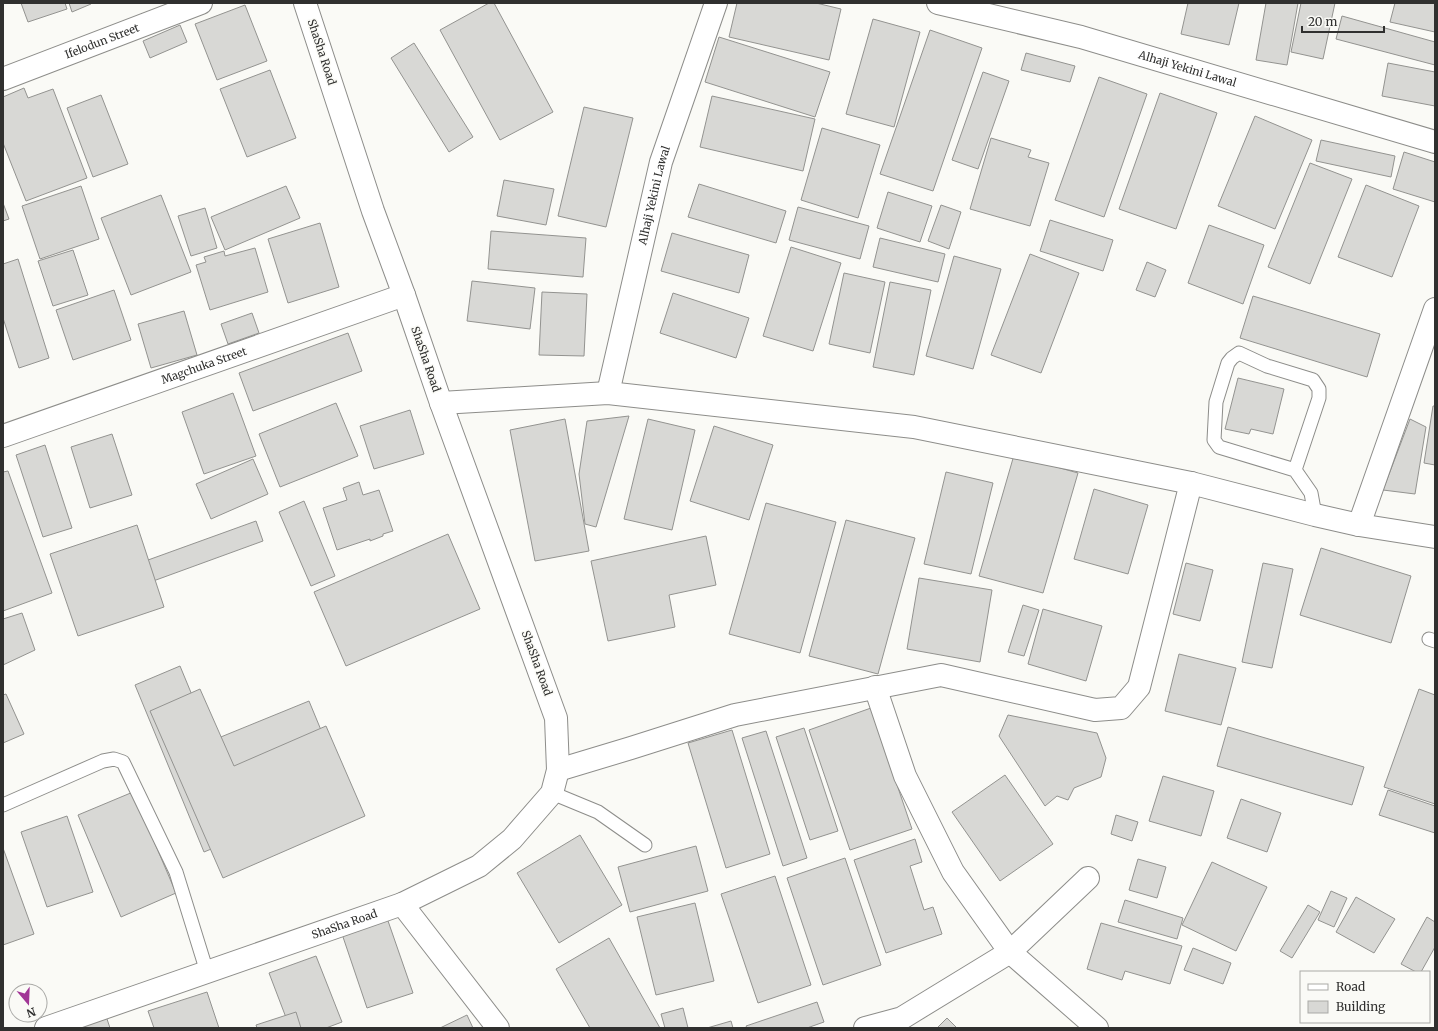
<svg xmlns="http://www.w3.org/2000/svg" width="1438" height="1031" font-family="Merriweather,serif">
<style>
.building{fill:#d8d8d5;stroke:#939390}
.lines{fill:none;stroke-linecap:round;stroke-linejoin:round}
.service-casing{stroke:#8d8d8a;stroke-width:15}
.minor-casing{stroke:#8d8d8a;stroke-width:24}
.tertiary-casing{stroke:#8d8d8a;stroke-width:24}
.service{stroke:#fff;stroke-width:13}
.minor{stroke:#fff;stroke-width:22}
.tertiary{stroke:#fff;stroke-width:22}
.labels{text-anchor:middle;dominant-baseline:central;stroke-width:3;stroke-linejoin:round;paint-order:stroke}
.street-label{font-size:11px;fill:#30302f;stroke:#fafaf6}
</style>
<rect width="100%" height="100%" fill="#fafaf6"/>
<g class="building">
<polygon points="21,3 65,3 67,9 28,22"/>
<polygon points="69,3 90,3 91,4 72,12"/>
<polygon points="489,3 494,3 553,112 500,140 440,30"/>
<polygon points="737,3 816,3 841,9 829,60 729,37"/>
<polygon points="1188,3 1239,3 1229,45 1181,34"/>
<polygon points="1266,3 1298,3 1287,65 1256,60"/>
<polygon points="1301,3 1335,3 1323,59 1291,52"/>
<polygon points="1395,3 1435,3 1435,32 1390,22"/>
<polygon points="245,5 267,61 217,80 195,24"/>
<polygon points="1342,16 1435,42 1435,65 1336,39"/>
<polygon points="873,19 920,32 894,127 846,114"/>
<polygon points="180,25 187,42 150,58 143,41"/>
<polygon points="930,30 982,48 933,191 880,174"/>
<polygon points="719,37 830,72 815,117 705,82"/>
<polygon points="414,43 473,137 449,152 391,58"/>
<polygon points="1026,53 1075,66 1070,82 1021,70"/>
<polygon points="1388,63 1435,72 1435,106 1382,96"/>
<polygon points="270,70 296,138 247,157 220,89"/>
<polygon points="983,72 1009,81 978,169 952,160"/>
<polygon points="1099,77 1147,94 1104,217 1055,200"/>
<polygon points="24,88 28,98 53,89 87,178 26,201 3,143 3,97"/>
<polygon points="1160,93 1217,113 1176,229 1119,209"/>
<polygon points="101,95 128,164 93,177 67,108"/>
<polygon points="712,96 815,119 803,171 700,147"/>
<polygon points="584,107 633,118 606,227 558,216"/>
<polygon points="1255,116 1312,140 1275,229 1218,206"/>
<polygon points="822,128 880,145 858,218 801,200"/>
<polygon points="991,138 1031,150 1028,157 1049,163 1030,226 970,209"/>
<polygon points="1321,140 1395,156 1391,177 1316,161"/>
<polygon points="1404,152 1435,162 1435,202 1393,189"/>
<polygon points="1310,163 1352,179 1310,284 1268,267"/>
<polygon points="504,180 554,189 546,225 497,216"/>
<polygon points="699,184 786,211 776,243 688,217"/>
<polygon points="1366,185 1419,206 1392,277 1338,257"/>
<polygon points="81,186 99,239 40,259 22,206"/>
<polygon points="286,186 300,218 225,250 211,217"/>
<polygon points="888,192 932,206 920,242 877,228"/>
<polygon points="161,195 191,272 131,295 101,218"/>
<polygon points="3,203 9,219 3,221"/>
<polygon points="941,205 961,212 949,249 928,241"/>
<polygon points="798,207 869,226 860,259 789,240"/>
<polygon points="205,208 217,248 191,256 178,216"/>
<polygon points="1050,220 1113,240 1103,271 1040,251"/>
<polygon points="320,223 339,287 288,303 268,239"/>
<polygon points="1209,225 1264,245 1243,304 1188,283"/>
<polygon points="491,231 586,238 583,277 488,269"/>
<polygon points="672,233 749,255 739,293 661,271"/>
<polygon points="880,238 945,254 938,282 873,267"/>
<polygon points="791,247 841,263 813,351 763,336"/>
<polygon points="255,248 268,292 210,310 196,265 206,262 204,257 224,251 225,256"/>
<polygon points="73,250 88,295 53,306 38,261"/>
<polygon points="1030,254 1079,273 1041,373 991,355"/>
<polygon points="954,256 1001,269 973,369 926,356"/>
<polygon points="18,259 49,358 19,368 3,318 3,264"/>
<polygon points="1147,262 1166,270 1155,297 1136,290"/>
<polygon points="844,273 885,282 870,353 829,344"/>
<polygon points="472,281 535,288 530,329 467,321"/>
<polygon points="890,282 931,290 914,375 873,367"/>
<polygon points="114,290 131,340 73,360 56,310"/>
<polygon points="542,292 587,294 584,356 539,355"/>
<polygon points="673,293 749,318 736,358 660,333"/>
<polygon points="1253,296 1380,334 1367,377 1240,338"/>
<polygon points="184,311 197,355 151,368 138,324"/>
<polygon points="252,313 259,333 228,344 221,324"/>
<polygon points="348,333 362,371 253,411 239,373"/>
<polygon points="1238,378 1284,389 1273,434 1251,429 1249,434 1225,429"/>
<polygon points="233,393 256,456 204,474 182,412"/>
<polygon points="336,403 358,456 280,487 259,434"/>
<polygon points="1433,406 1435,406 1435,465 1424,463"/>
<polygon points="410,410 424,454 374,469 360,426"/>
<polygon points="629,416 596,527 585,524 579,474 587,421"/>
<polygon points="565,419 589,551 535,561 510,430"/>
<polygon points="648,419 695,430 672,530 624,519"/>
<polygon points="1410,419 1426,427 1415,494 1383,490"/>
<polygon points="714,426 773,445 749,520 690,501"/>
<polygon points="112,434 132,495 90,508 71,447"/>
<polygon points="45,445 72,528 43,537 16,455"/>
<polygon points="1014,455 1078,473 1043,593 979,576"/>
<polygon points="253,459 268,494 211,519 196,484"/>
<polygon points="8,471 52,593 3,611 3,472"/>
<polygon points="946,472 993,483 971,574 924,564"/>
<polygon points="359,482 363,495 379,490 393,531 383,534 383,536 370,541 370,539 337,550 323,508 347,500 343,488"/>
<polygon points="1094,489 1148,505 1128,574 1074,559"/>
<polygon points="304,501 335,576 311,586 279,512"/>
<polygon points="766,503 836,522 800,653 729,634"/>
<polygon points="846,520 915,538 878,674 809,656"/>
<polygon points="256,521 263,541 145,584 137,564"/>
<polygon points="137,525 164,607 78,636 50,554"/>
<polygon points="448,534 480,609 346,666 314,592"/>
<polygon points="706,536 716,585 669,595 675,627 608,641 591,561"/>
<polygon points="1321,548 1411,576 1391,643 1300,615"/>
<polygon points="1186,563 1213,570 1200,621 1173,614"/>
<polygon points="1263,563 1293,569 1272,668 1242,662"/>
<polygon points="919,578 992,590 980,662 907,649"/>
<polygon points="1023,605 1039,610 1024,656 1008,652"/>
<polygon points="1043,609 1102,626 1086,681 1028,664"/>
<polygon points="22,613 35,650 3,665 3,619"/>
<polygon points="1179,654 1236,668 1221,725 1165,711"/>
<polygon points="180,666 211,741 309,701 347,793 204,852 135,685"/>
<polygon points="200,689 234,766 326,726 365,816 223,878 150,711"/>
<polygon points="1419,689 1435,695 1435,804 1384,787"/>
<polygon points="6,694 24,734 3,743 3,695"/>
<polygon points="871,708 912,829 850,850 809,730"/>
<polygon points="1008,715 1097,733 1106,758 1101,777 1074,788 1068,800 1057,796 1045,806 999,736"/>
<polygon points="1228,727 1364,767 1352,805 1217,766"/>
<polygon points="804,728 838,831 810,840 776,737"/>
<polygon points="732,730 770,854 726,868 688,743"/>
<polygon points="766,731 807,858 783,866 742,738"/>
<polygon points="1005,775 1053,844 1000,881 952,812"/>
<polygon points="1163,776 1214,791 1201,836 1149,821"/>
<polygon points="1388,790 1435,806 1435,833 1379,815"/>
<polygon points="133,792 176,893 121,917 78,815"/>
<polygon points="1241,799 1281,813 1267,852 1227,838"/>
<polygon points="1116,815 1138,822 1132,841 1111,834"/>
<polygon points="67,816 93,892 47,907 21,832"/>
<polygon points="580,835 622,905 559,943 517,873"/>
<polygon points="915,839 922,862 910,866 924,910 933,907 942,934 886,953 854,860"/>
<polygon points="696,846 708,891 630,912 618,867"/>
<polygon points="3,848 34,934 3,945"/>
<polygon points="845,858 881,965 823,985 787,878"/>
<polygon points="1138,859 1166,867 1157,898 1129,890"/>
<polygon points="1212,862 1267,887 1236,951 1182,925"/>
<polygon points="775,876 811,985 758,1003 721,894"/>
<polygon points="1331,891 1347,898 1334,927 1318,920"/>
<polygon points="1356,897 1395,919 1374,953 1336,932"/>
<polygon points="1125,900 1183,918 1177,939 1118,922"/>
<polygon points="695,903 714,981 656,995 637,917"/>
<polygon points="1308,905 1320,912 1292,958 1280,951"/>
<polygon points="1427,917 1435,922 1435,947 1421,972 1416,972 1401,964"/>
<polygon points="387,918 413,993 367,1008 342,934"/>
<polygon points="1101,923 1182,946 1170,984 1125,971 1122,980 1087,969"/>
<polygon points="609,938 660,1028 590,1028 556,969"/>
<polygon points="1193,948 1231,963 1223,984 1184,970"/>
<polygon points="316,956 342,1022 326,1028 290,1028 269,973"/>
<polygon points="207,992 219,1028 154,1028 148,1011"/>
<polygon points="817,1002 824,1022 807,1028 747,1028 746,1026"/>
<polygon points="683,1008 688,1028 665,1028 661,1014"/>
<polygon points="296,1012 301,1028 257,1028 256,1025"/>
<polygon points="467,1015 473,1028 440,1028"/>
<polygon points="106,1016 110,1028 73,1028"/>
<polygon points="947,1018 957,1028 937,1028"/>
<polygon points="731,1021 733,1028 707,1028"/>
</g>
<g class="lines">
<g class="service-casing">
<g id="service">
<polyline points="1295,470 1319,398 1319,389 1313,380 1267,366 1239,353 1232,358 1228,363 1216,402 1214,440 1219,447 1295,470 1311,493 1315,515"/>
<polyline points="1429,639 1435,641"/>
<polyline points="552,793 598,812 645,845"/>
<polyline points="3,805 103,761 114,759 123,762 176,872 207,972"/>
</g>
</g>
<g class="minor-casing">
<g id="minor">
<path id="s1" d="M 938,3 L 1081,37 L 1435,142"/>
<path id="s2" d="M 3,79 L 201,3"/>
<path id="s3" d="M 608,393 L 661,162 L 716,3"/>
<polyline points="441,403 608,393 914,427 1191,483 1315,515 1359,525 1435,537"/>
<path id="s4" d="M 3,436 L 404,295"/>
<polyline points="1359,525 1435,309"/>
<polyline points="875,687 905,776 953,872 1010,952 1097,1028"/>
<polyline points="558,770 631,748 735,715 941,675 1095,710 1121,708 1139,687 1191,483"/>
<polyline points="402,904 498,1028"/>
<polyline points="865,1028 902,1018 1010,952 1088,878"/>
</g>
</g>
<g class="tertiary-casing">
<g id="tertiary">
<path id="s5" d="M 46,1028 L 402,904 L 479,866 L 512,839 L 552,793 L 558,770 L 556,718 L 441,403 L 404,295 L 373,211 L 305,3"/>
</g>
</g>
<use href="#service" class="service"/>
<use href="#minor" class="minor"/>
<use href="#tertiary" class="tertiary"/>
</g>
<g class="labels">
<g class="street-label">
<text stroke="none"><textPath href="#s2" startOffset="106">Ifelodun Street</textPath></text>
<text transform="translate(322 52) rotate(72)">ShaSha Road</text>
<text stroke="none"><textPath href="#s1" startOffset="258">Alhaji Yekini Lawal</textPath></text>
<text stroke="none"><textPath href="#s3" startOffset="203">Alhaji Yekini Lawal</textPath></text>
<text transform="translate(426 359) rotate(71)">ShaSha Road</text>
<text stroke="none"><textPath href="#s4" startOffset="213">Magchuka Street</textPath></text>
<text transform="translate(537 663) rotate(70)">ShaSha Road</text>
<text stroke="none"><textPath href="#s5" startOffset="316">ShaSha Road</textPath></text>
</g>
</g>
<rect width="1438" height="1031" fill="none" stroke="#30302f" stroke-width="8"/>
<rect x="1300" y="971" width="130" height="52" fill="#fafaf6" stroke="#a9a9a6"/>
<rect x="1308" y="984" width="20" height="6" fill="#ffffff" stroke="#a9a9a6"/>
<text x="1336" y="991" font-size="12" fill="#30302f">Road</text>
<rect x="1308" y="1001" width="20" height="12" fill="#d8d8d5" stroke="#a9a9a6"/>
<text x="1336" y="1011" font-size="12" fill="#30302f">Building</text>
<g transform="translate(28 1003) rotate(161)"><circle r="19" fill="#fafaf6" stroke="#a9a9a6"/>
<path d="M0-3L7 15L0 10L-7 15Z" fill="#a13696"/>
<text y="-6" font-size="11" font-weight="bold" text-anchor="middle" fill="#30302f">N</text>
</g>
<path d="M1302 26v6h82v-6" fill="none" stroke="#30302f" stroke-width="2"/>
<text x="1308" y="26" font-size="12" fill="#30302f" stroke="#fafaf6" stroke-width="3" paint-order="stroke">20 m</text>
</svg>
